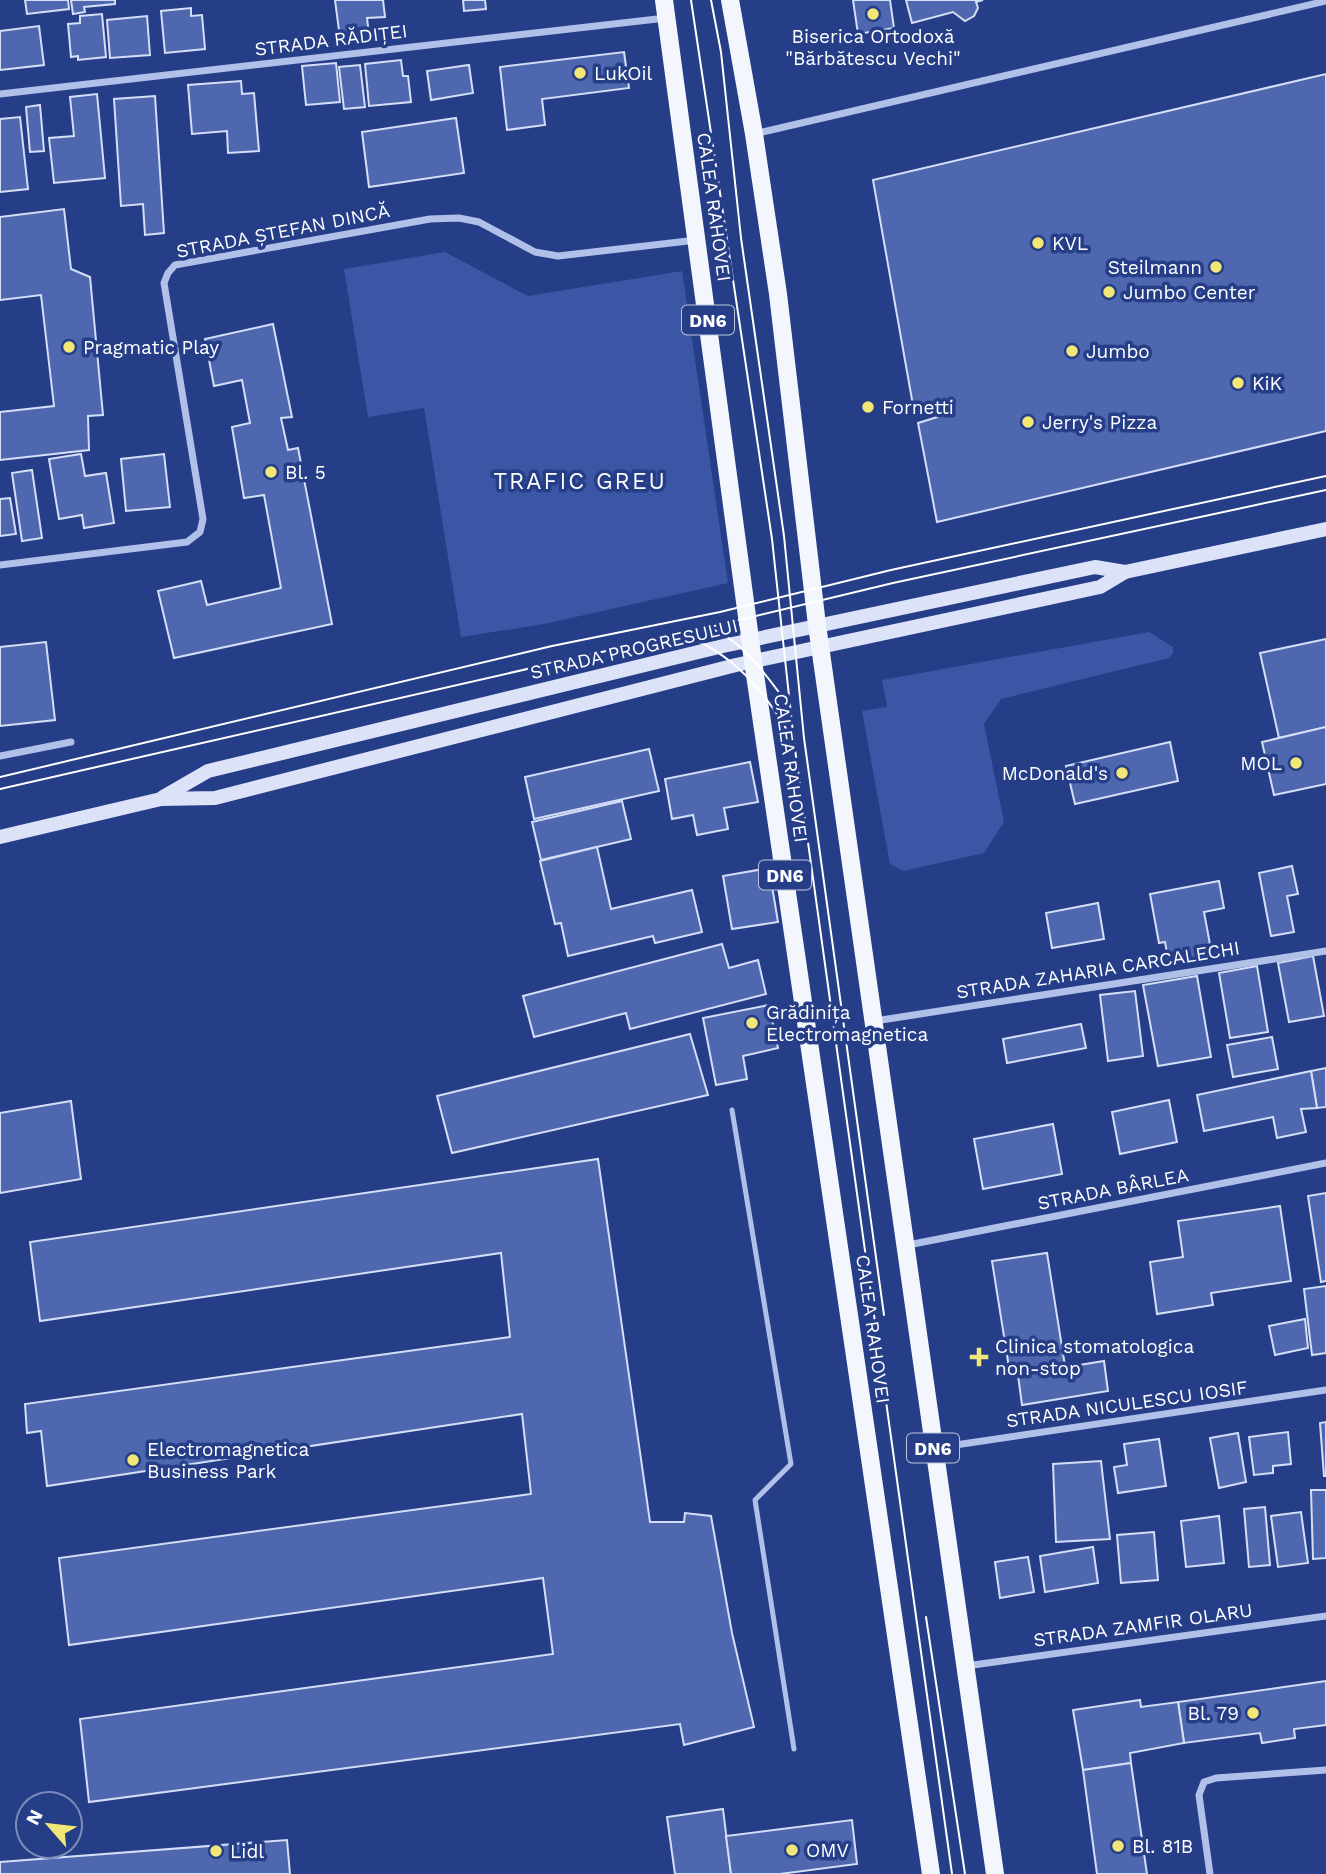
<svg xmlns="http://www.w3.org/2000/svg" width="1326" height="1874" font-family="'Work Sans',sans-serif">
<style>
.green{fill:#3a56a4}
.building{fill:#4e67af;stroke:#d5def7;stroke-width:2}
.lines{fill:none;stroke-linecap:round;stroke-linejoin:round}
.lane{stroke:#b1c0e9;stroke-width:5}
.street{stroke:#b1c0e9;stroke-width:7}
.secondary{stroke:#dce2f7;stroke-width:14}
.primary{stroke:#f4f6fe;stroke-width:18}
.tram{stroke:#fff;stroke-width:2}
.poi-dot{fill:#f2e676;stroke:#263e88;stroke-width:2.5}
.labels{text-anchor:middle;dominant-baseline:central;stroke-width:7;stroke-linejoin:round;paint-order:stroke}
.shield{fill:#263e88;stroke:#bec5db;stroke-width:2}
.shield-label{font-size:18px;font-weight:bold;fill:#fff}
.poi-label{font-size:19px;fill:#fff;stroke:#263e88;text-anchor:start}
.street-label{font-size:19px;fill:#fff;stroke:#263e88}
.quarter-label{font-size:23px;letter-spacing:2px;fill:#fff;stroke:#263e88}
</style>
<rect width="100%" height="100%" fill="#263e88"/>
<g class="green">
<polygon points="445,252 528,296 682,271 728,583 544,624 461,637 424,408 368,417 344,269"/>
<polygon points="1149,632 1173,647 1173,653 1169,658 1001,699 984,724 1004,822 984,853 903,871 890,864 862,711 887,707 882,680"/>
</g>
<g class="building">
<polygon points="25,0 68,0 69,9 27,14"/>
<polygon points="71,0 115,0 115,4 84,7 85,12 73,14"/>
<polygon points="335,0 383,0 385,17 367,18 369,34 340,38"/>
<polygon points="463,0 485,0 486,9 464,11"/>
<polygon points="853,0 890,0 894,28 858,34"/>
<polygon points="906,0 983,0 976,2 978,8 974,16 965,21 953,12 912,23"/>
<polygon points="191,8 191,16 202,15 205,49 165,53 161,11"/>
<polygon points="102,14 106,57 78,60 78,56 71,57 68,24 80,23 80,16"/>
<polygon points="147,16 150,55 110,58 107,20"/>
<polygon points="39,26 44,65 0,70 0,31"/>
<polygon points="624,52 629,88 542,99 545,125 507,130 500,67"/>
<polygon points="401,60 403,76 408,76 411,102 369,106 365,64"/>
<polygon points="336,63 340,102 306,105 302,66"/>
<polygon points="360,65 365,107 344,109 339,67"/>
<polygon points="469,65 473,93 431,100 427,71"/>
<polygon points="1326,74 1326,431 937,522 918,423 947,414 944,404 914,411 873,180"/>
<polygon points="241,81 242,94 254,93 259,151 228,153 227,131 192,134 188,85"/>
<polygon points="97,94 105,178 54,183 49,138 74,136 70,97"/>
<polygon points="155,96 164,233 145,235 143,204 121,206 114,99"/>
<polygon points="40,105 44,151 30,152 26,107"/>
<polygon points="20,117 28,189 0,192 0,119"/>
<polygon points="456,118 464,173 369,187 362,132"/>
<polygon points="64,209 71,269 90,277 103,415 88,416 89,450 0,460 0,412 54,406 41,295 0,300 0,217"/>
<polygon points="273,324 292,417 281,418 288,450 298,448 332,624 174,658 158,591 201,581 207,605 281,588 264,495 244,498 232,427 250,423 242,380 214,386 205,339"/>
<polygon points="81,454 85,476 106,473 114,523 84,528 82,515 59,519 49,459"/>
<polygon points="164,454 170,507 126,511 121,459"/>
<polygon points="32,470 42,538 22,541 12,473"/>
<polygon points="10,498 16,534 0,536 0,499"/>
<polygon points="1326,639 1326,727 1279,738 1260,653"/>
<polygon points="46,642 55,720 0,726 0,647"/>
<polygon points="1326,727 1326,784 1274,795 1262,742"/>
<polygon points="1170,742 1178,781 1075,804 1066,766"/>
<polygon points="649,749 659,791 534,819 525,777"/>
<polygon points="750,762 758,802 724,808 728,829 697,835 693,815 672,819 665,779"/>
<polygon points="622,801 631,839 541,860 532,822"/>
<polygon points="597,847 611,909 692,890 702,932 655,943 653,936 568,956 561,923 555,924 540,861"/>
<polygon points="1292,866 1298,894 1287,896 1294,932 1271,936 1259,873"/>
<polygon points="769,868 778,922 732,929 723,876"/>
<polygon points="1219,881 1224,908 1204,912 1212,955 1169,964 1165,942 1159,943 1150,894"/>
<polygon points="1098,903 1104,939 1052,948 1046,913"/>
<polygon points="722,944 729,968 758,960 766,994 630,1029 626,1013 534,1037 523,996"/>
<polygon points="1313,956 1324,1016 1289,1022 1278,963"/>
<polygon points="1257,966 1268,1032 1230,1038 1219,973"/>
<polygon points="1197,976 1211,1057 1158,1066 1143,985"/>
<polygon points="1135,991 1143,1056 1108,1061 1100,995"/>
<polygon points="769,1005 778,1048 743,1056 747,1079 716,1085 703,1018"/>
<polygon points="1081,1024 1086,1048 1007,1063 1003,1039"/>
<polygon points="690,1034 708,1095 452,1153 437,1096"/>
<polygon points="1272,1037 1278,1069 1233,1077 1227,1045"/>
<polygon points="1326,1068 1326,1107 1317,1108 1311,1071"/>
<polygon points="1311,1071 1317,1108 1301,1109 1306,1132 1277,1138 1273,1117 1204,1131 1197,1095"/>
<polygon points="1169,1100 1177,1142 1120,1154 1112,1112"/>
<polygon points="71,1101 81,1179 0,1193 0,1113"/>
<polygon points="1053,1124 1062,1174 983,1189 974,1139"/>
<polygon points="598,1159 650,1522 684,1522 685,1513 711,1516 732,1633 754,1727 684,1745 680,1724 89,1802 80,1719 553,1654 543,1578 69,1645 59,1558 531,1494 522,1414 47,1486 41,1431 27,1433 25,1404 510,1337 501,1253 40,1321 30,1242"/>
<polygon points="1326,1193 1326,1281 1321,1282 1308,1196"/>
<polygon points="1280,1206 1291,1281 1211,1293 1213,1305 1157,1314 1150,1262 1183,1257 1178,1221"/>
<polygon points="1047,1253 1065,1366 1010,1374 992,1261"/>
<polygon points="1326,1286 1326,1353 1312,1355 1304,1289"/>
<polygon points="1305,1319 1308,1348 1275,1355 1269,1326"/>
<polygon points="1104,1361 1108,1391 1022,1405 1018,1375"/>
<polygon points="1326,1422 1326,1476 1324,1476 1320,1423"/>
<polygon points="1288,1432 1291,1464 1273,1466 1273,1473 1254,1475 1249,1437"/>
<polygon points="1238,1433 1246,1482 1219,1488 1210,1438"/>
<polygon points="1159,1439 1166,1486 1118,1493 1114,1467 1127,1465 1124,1444"/>
<polygon points="1101,1461 1110,1539 1056,1542 1053,1464"/>
<polygon points="1311,1490 1326,1490 1326,1558 1313,1559"/>
<polygon points="1265,1507 1270,1565 1249,1567 1244,1509"/>
<polygon points="1301,1512 1308,1563 1278,1567 1271,1516"/>
<polygon points="1219,1516 1224,1563 1186,1567 1181,1521"/>
<polygon points="1154,1532 1158,1580 1121,1583 1117,1535"/>
<polygon points="1093,1547 1098,1583 1045,1592 1040,1556"/>
<polygon points="1028,1557 1034,1592 1000,1598 995,1562"/>
<polygon points="1326,1681 1326,1725 1294,1729 1295,1738 1262,1743 1260,1733 1184,1743 1178,1702"/>
<polygon points="1140,1700 1141,1707 1178,1702 1184,1743 1130,1753 1131,1763 1083,1770 1073,1710"/>
<polygon points="1131,1763 1147,1874 1097,1874 1083,1770"/>
<polygon points="723,1809 731,1874 675,1874 667,1817"/>
<polygon points="852,1820 857,1864 780,1874 731,1874 726,1836"/>
<polygon points="287,1840 290,1874 0,1874 0,1862"/>
</g>
<g class="lines">
<polyline class="lane" points="732,1110 791,1464 755,1500 794,1749"/>
<g class="street">
<polyline points="0,94 666,18"/>
<polyline points="754,134 1326,1"/>
<polyline points="0,565 187,542 200,532 203,519 164,283 168,273 175,265 430,219 459,218 479,222 535,252 558,256 697,240"/>
<polyline points="0,756 71,742"/>
<polyline points="875,1021 1326,951"/>
<polyline points="908,1245 1326,1163"/>
<polyline points="935,1448 1326,1390"/>
<polyline points="966,1666 1326,1616"/>
<polyline points="1210,1874 1199,1795 1204,1782 1216,1778 1326,1770"/>
</g>
<g class="secondary">
<polyline points="163,797 208,771 723,646 1095,567 1125,572"/>
<polyline points="0,837 161,799 215,798 736,665 1100,587 1125,572 1326,529"/>
</g>
<g class="primary">
<polyline points="664,0 753,661 931,1874"/>
<polyline points="730,0 754,134 778,294 817,625 995,1874"/>
</g>
<g class="tram">
<polyline points="691,0 772,539 794,742 952,1874"/>
<polyline points="711,0 721,52 741,238 784,536 804,738 884,1315"/>
<path d="M 704,627 C 739,634 769,679 789,706"/>
<path d="M 681,634 C 732,652 765,691 791,737"/>
<polyline points="0,777 552,646 720,612 891,570 1326,476"/>
<polyline points="0,789 681,634 893,583 1326,490"/>
<polyline points="926,1617 965,1874"/>
</g>
</g>
<g class="poi-dot">
<circle cx="873" cy="14" r="7"/>
<circle cx="580" cy="73" r="7"/>
<circle cx="1038" cy="243" r="7"/>
<circle cx="1216" cy="267" r="7"/>
<circle cx="1109" cy="292" r="7"/>
<circle cx="69" cy="347" r="7"/>
<circle cx="1072" cy="351" r="7"/>
<circle cx="1238" cy="383" r="7"/>
<circle cx="868" cy="407" r="7"/>
<circle cx="1028" cy="422" r="7"/>
<circle cx="271" cy="472" r="7"/>
<circle cx="1296" cy="763" r="7"/>
<circle cx="1122" cy="773" r="7"/>
<circle cx="752" cy="1023" r="7"/>
<path d="M975.5 1346.5h7v7h7v7h-7v7h-7v-7h-7v-7h7z"/>
<circle cx="133" cy="1460" r="7"/>
<circle cx="1253" cy="1713" r="7"/>
<circle cx="1118" cy="1846" r="7"/>
<circle cx="792" cy="1850" r="7"/>
<circle cx="216" cy="1851" r="7"/>
</g>
<g class="labels">
<g class="shield">
<rect x="682" y="305.5" width="52" height="29" rx="5"/>
<rect x="759" y="860.5" width="52" height="29" rx="5"/>
<rect x="907" y="1433.5" width="52" height="29" rx="5"/>
</g>
<g class="shield-label">
<text x="708" y="320">DN6</text>
<text x="785" y="875">DN6</text>
<text x="933" y="1448">DN6</text>
</g>
<g class="poi-label">
<text x="873" y="36" text-anchor="middle">Biserica Ortodoxă<tspan x="873" dy="22">"Bărbătescu Vechi"</tspan></text>
<text x="594" y="73">LukOil</text>
<text x="1052" y="243">KVL</text>
<text x="1202" y="267" text-anchor="end">Steilmann</text>
<text x="1123" y="292">Jumbo Center</text>
<text x="83" y="347">Pragmatic Play</text>
<text x="1086" y="351">Jumbo</text>
<text x="1252" y="383">KiK</text>
<text x="882" y="407">Fornetti</text>
<text x="1042" y="422">Jerry's Pizza</text>
<text x="285" y="472">Bl. 5</text>
<text x="1282" y="763" text-anchor="end">MOL</text>
<text x="1108" y="773" text-anchor="end">McDonald's</text>
<text x="766" y="1012">Grădinița<tspan x="766" dy="22">Electromagnetica</tspan></text>
<text x="995" y="1346">Clinica stomatologica<tspan x="995" dy="22">non-stop</tspan></text>
<text x="147" y="1449">Electromagnetica<tspan x="147" dy="22">Business Park</tspan></text>
<text x="1239" y="1713" text-anchor="end">Bl. 79</text>
<text x="1132" y="1846">Bl. 81B</text>
<text x="806" y="1850">OMV</text>
<text x="230" y="1851">Lidl</text>
</g>
<g class="street-label">
<text transform="translate(331 40) rotate(-7)">STRADA RĂDIȚEI</text>
<text transform="translate(714 207) rotate(82)">CALEA RAHOVEI</text>
<text transform="translate(283 231) rotate(-11)">STRADA ȘTEFAN DINCĂ</text>
<text transform="translate(634 649) rotate(-13)">STRADA PROGRESULUI</text>
<text transform="translate(791 768) rotate(82)">CALEA RAHOVEI</text>
<text transform="translate(1098 970) rotate(-9)">STRADA ZAHARIA CARCALECHI</text>
<text transform="translate(1113 1189) rotate(-11)">STRADA BÂRLEA</text>
<text transform="translate(873 1329) rotate(82)">CALEA RAHOVEI</text>
<text transform="translate(1127 1404) rotate(-8)">STRADA NICULESCU IOSIF</text>
<text transform="translate(1143 1625) rotate(-8)">STRADA ZAMFIR OLARU</text>
</g>
<g class="quarter-label">
<text x="580" y="481">TRAFIC GREU</text>
</g>
</g>
<g transform="translate(49 1825) rotate(298)"><circle r="33" fill="#263e88" stroke="#7d8bb8" stroke-width="2"/>
<path d="M0-5L12 26L0 18L-12 26Z" fill="#f2e676"/>
<text y="-10" font-size="19" font-weight="bold" text-anchor="middle" fill="#ffffff">N</text>
</g>
</svg>
